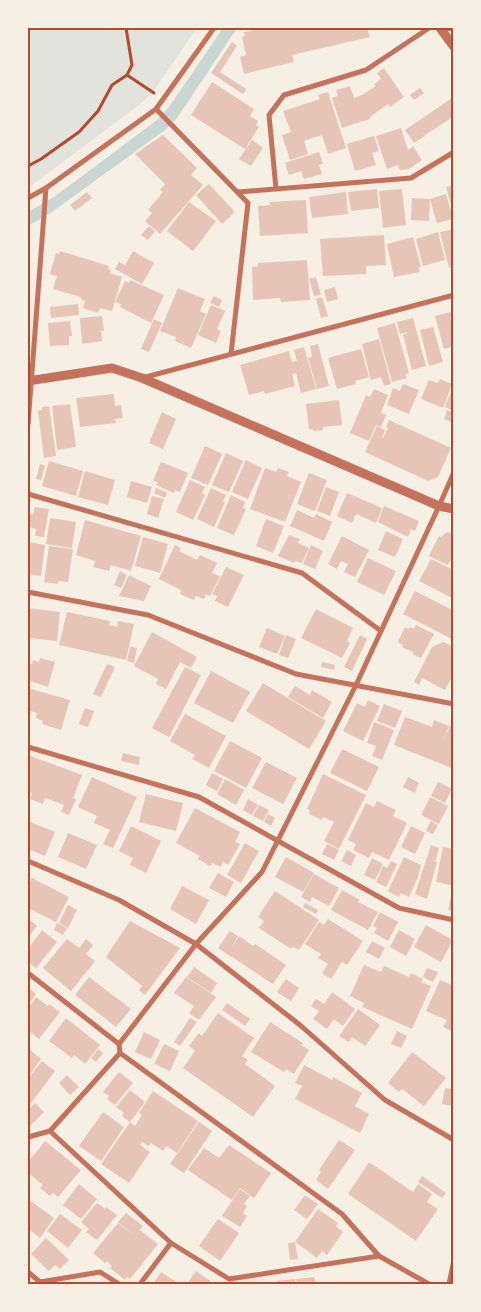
<svg xmlns="http://www.w3.org/2000/svg" width="481" height="1312" font-family="Manrope,sans-serif">
<style>
.green{fill:#e2e4dc}
.water{fill:#c9d6d2}
.building{fill:#e6c5b7}
.lines{fill:none;stroke-linecap:round;stroke-linejoin:round}
.path{stroke:#b5482f;stroke-width:3}
.minor{stroke:#c5725c;stroke-width:5}
.tertiary{stroke:#c5725c;stroke-width:9}
.neatline{fill:none;stroke:#b5482f;stroke-width:2}
</style>
<rect width="100%" height="100%" fill="#f6efe4"/>
<polygon class="green" points="28,28 197,28 152,93 139,105 39,180 28,187"/>
<polygon class="water" points="223,28 237,28 177,118 165,130 52,212 28,226 28,212 54,197 157,120 169,107"/>
<g class="building">
<polygon points="251,28 367,28 370,37 292,55 294,62 244,74 240,57 246,55 242,37 245,36 244,32 251,31"/>
<polygon points="232,42 237,46 220,72 246,89 243,94 211,73"/>
<polygon points="384,68 404,97 390,107 388,104 370,117 370,119 342,128 332,98 338,96 336,90 350,86 354,98 362,95 376,86 374,84 381,79 377,73"/>
<polygon points="212,82 254,109 250,116 258,121 256,125 259,127 245,149 191,115"/>
<polygon points="420,88 424,93 414,100 410,95"/>
<polygon points="328,92 346,148 328,154 322,135 304,141 308,154 290,160 282,135 291,132 283,111 320,99 318,95"/>
<polygon points="452,98 454,100 454,116 425,135 422,131 425,136 414,143 405,130"/>
<polygon points="401,128 408,150 413,146 422,160 409,169 400,170 398,165 387,169 376,136"/>
<polygon points="163,135 197,168 191,175 203,185 160,234 145,221 152,213 148,210 163,192 160,190 165,184 135,154"/>
<polygon points="374,136 379,151 372,153 376,165 355,171 347,144"/>
<polygon points="252,140 263,148 251,166 239,159"/>
<polygon points="319,152 323,164 319,165 322,174 304,179 301,171 289,175 285,163"/>
<polygon points="209,184 235,212 222,224 196,195"/>
<polygon points="454,185 454,212 453,212 446,187"/>
<polygon points="377,189 379,208 351,211 348,192"/>
<polygon points="402,189 406,225 383,228 379,191"/>
<polygon points="87,192 92,198 75,211 70,205"/>
<polygon points="346,192 348,214 312,218 309,197"/>
<polygon points="446,194 453,219 437,223 430,199"/>
<polygon points="412,198 430,199 429,221 411,220"/>
<polygon points="306,200 308,233 260,236 258,206 270,205 269,202"/>
<polygon points="189,202 216,221 193,251 167,231"/>
<polygon points="149,226 155,231 148,240 141,235"/>
<polygon points="454,229 454,267 449,268 440,232"/>
<polygon points="438,232 445,260 423,266 416,239"/>
<polygon points="384,235 386,265 366,266 366,274 323,276 320,239"/>
<polygon points="413,237 421,267 419,267 420,272 394,277 387,244"/>
<polygon points="60,251 109,266 108,269 111,270 110,273 122,277 112,311 100,308 98,313 83,308 85,301 81,299 81,297 53,289 57,276 50,274 56,253 59,254"/>
<polygon points="133,251 154,263 142,284 115,269 119,262 125,265"/>
<polygon points="307,260 310,300 281,302 280,298 253,300 252,267 258,267 258,263"/>
<polygon points="316,277 321,295 314,296 309,279"/>
<polygon points="130,280 164,295 151,323 120,307 121,304 115,302 125,281 129,283"/>
<polygon points="335,287 338,299 327,302 324,290"/>
<polygon points="178,288 205,299 200,311 206,314 191,348 175,341 176,337 160,331"/>
<polygon points="214,296 222,300 219,307 210,303"/>
<polygon points="322,297 328,316 321,318 316,299"/>
<polygon points="78,304 79,315 51,318 50,307"/>
<polygon points="211,305 225,311 217,329 221,331 216,343 198,335"/>
<polygon points="454,311 454,346 444,349 435,316"/>
<polygon points="102,316 104,331 101,331 102,341 82,344 80,318"/>
<polygon points="413,318 426,366 412,370 403,335 409,332 400,334 397,322"/>
<polygon points="154,319 162,323 149,352 141,349"/>
<polygon points="70,321 72,336 69,336 69,345 50,346 48,323"/>
<polygon points="395,323 409,373 405,374 407,378 392,382 377,328"/>
<polygon points="433,327 443,362 429,366 420,330"/>
<polygon points="379,339 391,384 384,386 381,377 371,380 362,344"/>
<polygon points="318,344 329,386 317,389 308,358 312,357 310,346"/>
<polygon points="304,347 316,389 301,393 296,373 292,374 295,386 265,394 264,391 249,395 240,365 289,351 292,362 297,361 294,350"/>
<polygon points="361,349 369,377 355,381 356,384 337,389 328,358"/>
<polygon points="440,379 452,384 443,408 421,399 429,380 438,383"/>
<polygon points="403,384 419,390 409,414 387,405 393,388 400,391"/>
<polygon points="453,387 454,387 454,411 445,407"/>
<polygon points="374,389 388,395 381,413 386,415 381,427 376,425 369,441 350,433 366,395 370,397"/>
<polygon points="114,394 115,406 121,405 123,418 115,419 116,423 80,427 76,398"/>
<polygon points="339,400 342,425 323,427 323,430 313,431 313,429 309,429 306,404"/>
<polygon points="70,404 76,447 57,450 52,406"/>
<polygon points="49,406 56,456 44,458 38,411 42,410 42,407"/>
<polygon points="447,410 454,413 454,423 444,419"/>
<polygon points="162,412 176,419 163,449 149,443"/>
<polygon points="389,420 451,448 438,477 428,481 365,452 377,426 385,430 382,438 383,438 388,428 386,427"/>
<polygon points="205,446 222,454 208,485 191,478"/>
<polygon points="226,453 243,461 229,492 212,485"/>
<polygon points="246,460 262,468 248,499 232,492"/>
<polygon points="49,461 83,471 76,496 42,486"/>
<polygon points="161,462 188,473 180,492 175,490 174,493 156,485 158,482 153,481"/>
<polygon points="40,464 45,466 41,480 36,479"/>
<polygon points="265,468 276,472 278,468 289,472 287,476 301,482 285,522 250,509"/>
<polygon points="85,471 115,480 108,505 78,497"/>
<polygon points="309,473 327,480 315,511 297,504"/>
<polygon points="190,480 205,487 202,493 205,495 193,520 176,512"/>
<polygon points="131,481 152,487 147,503 127,497"/>
<polygon points="326,487 339,492 330,516 317,511"/>
<polygon points="156,488 167,493 165,498 154,493"/>
<polygon points="211,488 226,495 223,501 225,502 214,527 197,519"/>
<polygon points="347,493 382,508 376,523 356,514 352,523 337,516"/>
<polygon points="231,495 245,502 243,508 246,509 234,535 217,528"/>
<polygon points="152,496 164,499 158,518 147,514"/>
<polygon points="384,506 419,521 415,531 411,529 408,537 378,522"/>
<polygon points="35,507 49,509 44,537 35,536 36,529 28,527 28,513 33,514"/>
<polygon points="297,510 314,518 316,514 332,522 324,541 290,526"/>
<polygon points="50,518 76,522 72,548 46,544"/>
<polygon points="266,519 284,526 273,553 256,546"/>
<polygon points="85,520 141,536 131,571 111,565 109,571 93,567 95,561 76,555"/>
<polygon points="386,531 403,539 395,557 378,550"/>
<polygon points="447,532 454,534 454,561 450,561 448,565 429,556 439,536 441,537"/>
<polygon points="289,535 300,539 298,543 309,548 302,563 295,561 294,563 278,556"/>
<polygon points="342,536 369,550 355,577 344,572 348,564 341,561 337,569 328,564"/>
<polygon points="143,537 168,544 160,573 135,566"/>
<polygon points="28,542 45,545 41,576 28,574"/>
<polygon points="175,545 181,548 179,551 197,560 200,555 217,563 212,573 220,576 210,596 206,594 204,599 196,596 194,600 180,594 181,590 159,579"/>
<polygon points="311,545 323,551 315,569 303,564"/>
<polygon points="49,546 73,549 68,582 59,581 58,584 44,582"/>
<polygon points="368,558 396,571 384,595 357,582"/>
<polygon points="431,559 454,570 454,599 419,581"/>
<polygon points="226,567 244,575 228,607 215,601 217,596 212,594"/>
<polygon points="120,571 127,575 121,588 114,585"/>
<polygon points="129,575 151,586 144,601 119,596"/>
<polygon points="415,591 454,611 454,640 403,614"/>
<polygon points="28,608 60,612 57,641 28,638"/>
<polygon points="316,609 353,628 347,641 350,643 342,658 301,638"/>
<polygon points="67,612 110,621 109,625 117,627 118,621 134,624 126,660 59,645"/>
<polygon points="416,625 434,634 421,658 413,654 413,652 402,647 403,645 398,642 405,627 409,629 410,627 414,629"/>
<polygon points="267,628 285,636 277,654 259,647"/>
<polygon points="152,632 197,657 191,668 180,662 166,689 156,684 158,679 134,666"/>
<polygon points="286,635 296,639 288,658 279,655"/>
<polygon points="360,635 367,639 352,671 344,667"/>
<polygon points="443,642 454,647 454,674 445,690 422,678 419,685 414,682 432,647"/>
<polygon points="130,647 137,648 134,663 127,661"/>
<polygon points="40,658 55,662 48,687 28,680 28,663 32,664 33,660 39,662"/>
<polygon points="322,662 335,665 334,670 321,667"/>
<polygon points="107,664 115,667 101,697 93,694"/>
<polygon points="185,667 201,675 169,737 152,728"/>
<polygon points="211,671 250,692 233,723 194,703"/>
<polygon points="263,683 326,721 309,749 246,711"/>
<polygon points="295,686 310,695 312,690 332,702 323,718 288,697"/>
<polygon points="28,688 70,700 61,730 42,724 43,721 36,718 37,713 31,711 30,715 28,714"/>
<polygon points="368,700 380,706 363,741 343,731 357,703 365,707"/>
<polygon points="384,704 402,711 395,728 377,721"/>
<polygon points="85,708 94,711 88,727 79,724"/>
<polygon points="185,714 226,736 209,768 192,759 195,755 170,741"/>
<polygon points="405,717 432,727 434,720 449,726 443,742 450,726 454,727 454,769 394,745"/>
<polygon points="374,722 394,730 382,760 372,756 376,746 367,743"/>
<polygon points="230,741 262,758 246,788 214,771"/>
<polygon points="342,749 379,767 367,791 330,773"/>
<polygon points="123,753 140,757 139,765 121,761"/>
<polygon points="28,755 82,775 73,798 76,799 69,815 61,812 64,805 45,798 43,804 30,799 32,793 28,792"/>
<polygon points="266,762 297,778 283,804 252,788"/>
<polygon points="212,773 223,779 217,791 206,785"/>
<polygon points="323,774 366,795 339,849 324,841 334,822 323,817 322,820 309,814 310,810 307,809"/>
<polygon points="92,777 137,797 113,848 103,844 110,830 94,823 97,816 78,807"/>
<polygon points="408,777 419,783 415,793 403,787"/>
<polygon points="225,779 244,790 236,805 217,794"/>
<polygon points="438,782 452,789 445,803 431,796"/>
<polygon points="146,794 183,803 176,831 139,822"/>
<polygon points="430,797 448,806 439,824 421,815"/>
<polygon points="248,799 258,805 252,815 243,810"/>
<polygon points="377,801 396,810 393,816 407,823 389,860 372,852 369,858 353,850 356,844 348,840 366,803 374,807"/>
<polygon points="259,805 269,810 263,821 253,816"/>
<polygon points="195,808 240,832 235,842 240,844 228,865 223,862 221,867 212,863 210,866 198,859 200,856 176,843"/>
<polygon points="268,814 275,818 271,826 264,822"/>
<polygon points="28,821 55,832 45,856 28,849"/>
<polygon points="431,821 438,825 433,834 426,831"/>
<polygon points="131,826 161,841 146,873 130,865 133,858 119,851"/>
<polygon points="411,826 425,833 415,854 401,847"/>
<polygon points="68,833 97,845 86,869 58,857"/>
<polygon points="245,843 259,851 241,883 227,875"/>
<polygon points="327,844 339,850 334,860 322,854"/>
<polygon points="431,845 439,848 435,862 437,862 427,899 415,894"/>
<polygon points="443,847 454,849 454,886 436,882"/>
<polygon points="347,850 356,855 351,866 341,861"/>
<polygon points="286,857 314,873 303,892 275,877"/>
<polygon points="404,857 421,865 418,877 409,897 401,893 399,897 388,891"/>
<polygon points="372,858 383,864 375,880 364,875"/>
<polygon points="391,861 397,864 386,887 376,882 383,866 387,868"/>
<polygon points="218,873 234,882 226,897 209,888"/>
<polygon points="314,874 339,888 329,906 312,897 310,902 301,897"/>
<polygon points="32,878 69,897 56,922 28,908 28,887"/>
<polygon points="182,886 209,900 196,924 170,909"/>
<polygon points="453,886 454,886 454,911 448,910"/>
<polygon points="342,890 360,900 358,902 378,912 368,930 331,910"/>
<polygon points="275,891 319,920 299,950 293,947 291,949 259,928 264,921 258,917"/>
<polygon points="305,903 318,910 316,914 303,907"/>
<polygon points="68,905 77,910 68,928 59,923"/>
<polygon points="380,912 398,922 388,941 374,933 377,928 373,926"/>
<polygon points="28,918 37,926 28,938"/>
<polygon points="328,919 363,941 347,965 342,962 331,979 322,973 328,964 318,958 321,954 305,944 319,922 324,925"/>
<polygon points="130,921 180,948 145,995 139,990 142,986 106,957"/>
<polygon points="57,923 67,928 63,935 54,930"/>
<polygon points="426,925 453,940 441,962 414,947"/>
<polygon points="42,930 57,942 36,968 28,962 28,949"/>
<polygon points="399,930 415,939 406,956 390,947"/>
<polygon points="230,931 238,936 231,949 239,936 253,946 255,944 286,965 273,984 218,948"/>
<polygon points="67,939 79,948 86,939 93,945 86,954 95,961 71,991 43,968"/>
<polygon points="372,941 385,948 379,959 366,952"/>
<polygon points="364,965 381,972 384,966 409,977 411,973 423,979 421,982 431,986 412,1029 362,1007 364,1003 350,996"/>
<polygon points="194,967 217,983 211,993 187,977"/>
<polygon points="427,968 438,972 433,982 423,977"/>
<polygon points="89,977 131,1009 116,1027 75,995"/>
<polygon points="186,977 216,997 199,1020 189,1013 194,1006 174,993"/>
<polygon points="286,979 299,988 291,1001 277,992"/>
<polygon points="440,980 454,986 454,1032 443,1027 447,1020 426,1011"/>
<polygon points="28,987 36,994 28,1005"/>
<polygon points="332,992 355,1009 343,1026 334,1019 327,1029 313,1019 319,1011 311,1006 316,999 324,1004"/>
<polygon points="36,997 48,1006 49,1004 60,1012 39,1039 28,1030 28,1009"/>
<polygon points="227,1003 250,1019 245,1026 222,1010"/>
<polygon points="358,1009 380,1025 365,1046 352,1037 349,1042 339,1036"/>
<polygon points="218,1013 254,1038 242,1056 248,1060 245,1064 275,1086 253,1117 183,1068 195,1051 189,1046 199,1033 202,1036"/>
<polygon points="66,1018 100,1045 85,1064 74,1055 72,1058 49,1041"/>
<polygon points="190,1018 197,1022 180,1046 174,1042"/>
<polygon points="270,1022 303,1043 301,1045 309,1050 294,1074 286,1069 284,1072 251,1052"/>
<polygon points="397,1031 407,1036 401,1048 391,1044"/>
<polygon points="144,1032 160,1040 151,1059 135,1052"/>
<polygon points="164,1044 179,1051 170,1071 154,1064"/>
<polygon points="28,1048 41,1059 28,1077"/>
<polygon points="98,1049 103,1053 96,1062 91,1058"/>
<polygon points="412,1052 446,1078 424,1106 402,1089 399,1092 388,1083"/>
<polygon points="42,1061 55,1071 29,1106 28,1105 28,1079"/>
<polygon points="304,1065 332,1080 333,1077 362,1093 355,1106 369,1114 360,1133 295,1099 302,1086 295,1083"/>
<polygon points="119,1072 133,1083 115,1105 107,1099 109,1096 103,1092"/>
<polygon points="67,1075 79,1087 70,1095 59,1083"/>
<polygon points="445,1088 454,1089 454,1106 442,1104"/>
<polygon points="130,1090 145,1102 130,1122 122,1116 124,1113 116,1107"/>
<polygon points="153,1091 198,1121 177,1153 166,1146 163,1151 151,1143 149,1146 142,1142 140,1145 150,1152 129,1183 101,1164 130,1122 135,1126 142,1115 139,1113"/>
<polygon points="35,1103 44,1112 28,1128 28,1110"/>
<polygon points="103,1112 124,1127 101,1161 79,1146"/>
<polygon points="199,1122 212,1131 184,1173 170,1164"/>
<polygon points="339,1140 355,1150 328,1189 316,1180 321,1172 319,1170"/>
<polygon points="45,1141 81,1170 58,1197 53,1193 50,1196 40,1188 43,1185 28,1173 28,1162"/>
<polygon points="229,1145 271,1173 254,1198 240,1188 232,1200 188,1170 204,1148 219,1158"/>
<polygon points="369,1162 413,1192 418,1184 432,1194 427,1202 438,1209 416,1241 348,1194"/>
<polygon points="422,1176 446,1193 442,1198 418,1182"/>
<polygon points="79,1184 97,1199 81,1219 63,1205"/>
<polygon points="240,1189 250,1196 244,1204 247,1206 243,1213 247,1216 240,1227 222,1216"/>
<polygon points="305,1195 318,1204 307,1219 294,1210"/>
<polygon points="28,1199 54,1218 40,1238 28,1229"/>
<polygon points="97,1203 105,1209 106,1207 117,1215 97,1240 86,1232 89,1229 81,1222"/>
<polygon points="318,1209 338,1223 336,1226 343,1232 327,1255 322,1251 317,1258 295,1242 298,1259 290,1260 288,1243 295,1242"/>
<polygon points="126,1213 143,1226 140,1230 158,1244 130,1279 127,1277 125,1280 110,1268 112,1266 107,1261 105,1263 93,1253 118,1223 136,1236 118,1222"/>
<polygon points="60,1214 82,1230 68,1248 47,1231"/>
<polygon points="218,1219 239,1233 220,1261 199,1246"/>
<polygon points="46,1238 69,1260 60,1269 55,1265 49,1271 31,1254"/>
<polygon points="196,1271 213,1283 212,1284 187,1284"/>
<polygon points="161,1272 180,1284 153,1284"/>
<polygon points="314,1277 316,1284 297,1284 296,1279"/>
<polygon points="295,1279 296,1284 276,1284 276,1281"/>
</g>
<g class="lines">
<g class="path">
<polyline points="127,75 154,93"/>
<polyline points="28,166 41,159 79,132 98,111 112,85 127,75 132,65 126,28"/>
</g>
<g class="minor">
<polyline points="442,30 451,28"/>
<polyline points="156,109 248,203 231,354"/>
<polyline points="276,189 269,115 284,95 366,70 429,28"/>
<polyline points="238,192 411,178 454,152"/>
<polyline points="28,198 46,188 156,109 214,28"/>
<polyline points="142,378 454,295"/>
<polyline points="28,424 46,188"/>
<polyline points="28,494 302,573 381,631"/>
<polyline points="28,592 148,615 296,674 454,704"/>
<polyline points="28,747 199,797 399,908 454,920"/>
<polyline points="28,861 119,900 196,944 300,1025 385,1100 454,1140"/>
<polyline points="28,973 119,1044"/>
<polyline points="120,1053 342,1214 379,1256 429,1284"/>
<polyline points="50,1131 171,1243 229,1279 379,1256"/>
<polyline points="28,1137 50,1131 120,1053 119,1044 196,944 262,872 356,685 439,506 454,472"/>
<polyline points="28,1272 40,1282 100,1272 119,1284"/>
<polyline points="140,1284 171,1243"/>
<polyline points="449,1284 454,1260"/>
</g>
<g class="tertiary">
<polyline points="440,28 454,47"/>
<polyline points="28,381 112,368 142,378 439,506 454,509"/>
</g>
</g>
<rect width="481" height="1312" fill="none" stroke="#f6efe4" stroke-width="58"/>
<rect x="29" y="29" width="423" height="1254" class="neatline"/>
</svg>
